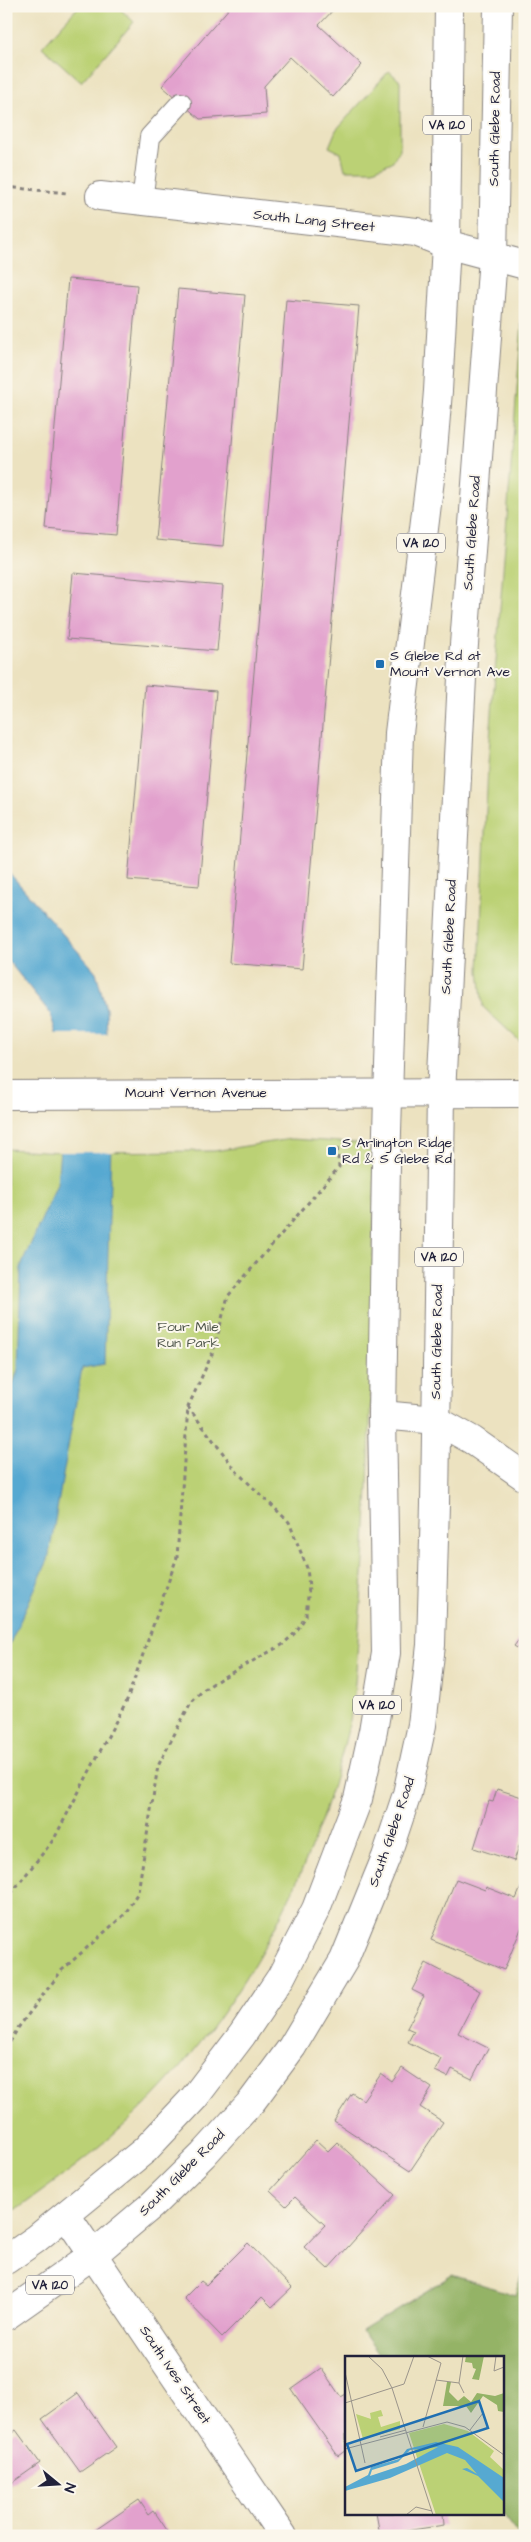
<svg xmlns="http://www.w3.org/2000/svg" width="531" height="2542" font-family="'Architects Daughter',sans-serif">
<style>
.green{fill:#bbd175;stroke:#6e7a58}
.forest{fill:#94b366;stroke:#5b6a50}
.water{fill:#56a9d1;stroke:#3c6686}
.pier{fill:#ece2c0}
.building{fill:#e2a1cd}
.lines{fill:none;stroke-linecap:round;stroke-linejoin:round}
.service-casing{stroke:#87827e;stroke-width:22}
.minor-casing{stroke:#87827e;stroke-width:30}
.secondary-casing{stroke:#87827e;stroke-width:30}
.primary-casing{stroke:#87827e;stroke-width:30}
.path{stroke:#87827e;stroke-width:3;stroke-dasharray:4 4;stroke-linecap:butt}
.service{stroke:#fff;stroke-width:20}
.minor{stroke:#fff;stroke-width:28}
.secondary{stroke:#fff;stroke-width:28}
.primary{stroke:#fff;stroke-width:28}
.poi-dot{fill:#1f6fb2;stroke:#fbf7ec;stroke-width:2}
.labels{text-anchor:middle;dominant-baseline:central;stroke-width:4;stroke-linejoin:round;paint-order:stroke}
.shield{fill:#fbf7ec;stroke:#636270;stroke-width:1}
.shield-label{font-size:12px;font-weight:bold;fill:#22223b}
.street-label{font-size:14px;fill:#22223b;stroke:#fbf7ec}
.poi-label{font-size:14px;fill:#22223b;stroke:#fbf7ec;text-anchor:start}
.park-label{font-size:14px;fill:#50574c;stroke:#fbf7ec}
.inset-road{fill:none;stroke:#9b958b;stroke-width:1}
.view{fill:#1f6fb2;fill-opacity:0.15;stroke:#1f6fb2;stroke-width:2.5}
.inset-edge{fill:none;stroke:#22223b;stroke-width:2.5}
</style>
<rect width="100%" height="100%" fill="#fbf7ec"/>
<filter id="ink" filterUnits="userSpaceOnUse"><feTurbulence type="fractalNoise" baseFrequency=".02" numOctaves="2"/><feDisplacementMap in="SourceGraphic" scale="10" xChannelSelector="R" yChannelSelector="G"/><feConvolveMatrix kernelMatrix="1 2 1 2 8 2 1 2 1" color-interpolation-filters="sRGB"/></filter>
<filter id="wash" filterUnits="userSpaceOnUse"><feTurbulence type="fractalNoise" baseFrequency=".0096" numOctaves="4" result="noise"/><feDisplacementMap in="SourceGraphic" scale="20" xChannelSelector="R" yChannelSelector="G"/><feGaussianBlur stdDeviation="1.12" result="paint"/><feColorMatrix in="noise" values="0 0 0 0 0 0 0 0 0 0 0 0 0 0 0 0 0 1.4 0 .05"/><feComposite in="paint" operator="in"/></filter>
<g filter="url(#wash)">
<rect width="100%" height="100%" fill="#ece2c0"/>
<g class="green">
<polygon points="79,6 117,6 134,22 81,82 42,47"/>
<polygon points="389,71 400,81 400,150 392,162 373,170 345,170 341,153 329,147 336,130"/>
<polygon points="523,310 525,310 525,1046 483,1007 479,971 488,765"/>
<path d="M 291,1139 L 359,1143 C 369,1148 372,1154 375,1165 C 371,1311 373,1457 361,1602 C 357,1638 357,1686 350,1720 C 317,1869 243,2013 132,2118 C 93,2155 50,2186 6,2217 L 6,1149 L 62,1152 L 214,1151 Z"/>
</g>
<polygon class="forest" points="525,2264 525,2536 520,2536 502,2513 502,2357 381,2357 362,2331 452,2275 515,2295"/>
<polygon class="water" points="6,869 96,972 106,1009 111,1143 105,1364 82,1368 48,1560 6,1652 6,1408 18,1369 21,1266 57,1184 67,1069 50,1013 6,958"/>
<polygon class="pier" points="54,1034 109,1034 114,1152 57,1152 65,1069"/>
<g id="blocks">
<g class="building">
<polygon points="231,6 337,6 319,25 362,65 333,97 290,57 264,86 266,114 200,119 162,86"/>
<polygon points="68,279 137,285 116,535 46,529"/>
<polygon points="178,289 245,295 223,546 155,540"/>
<polygon points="286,300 359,306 302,969 229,963"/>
<polygon points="73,573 223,586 217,651 67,639"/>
<polygon points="145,685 216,691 199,886 128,880"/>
<polygon points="525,1632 525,1653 514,1646"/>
<polygon points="497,1789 525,1798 525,1829 514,1861 474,1848 489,1801 493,1802"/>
<polygon points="525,1878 525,1919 504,1970 431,1940 456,1879 485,1890 486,1887 516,1899"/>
<polygon points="426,1963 480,1991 458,2033 488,2048 472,2079 452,2069 448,2077 435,2071 441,2059 408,2042 414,2031 407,2028 424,1996 412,1990"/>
<polygon points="402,2068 432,2088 420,2107 443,2122 410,2171 334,2121 352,2093 363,2100 381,2074 392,2082"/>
<polygon points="316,2140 328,2151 337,2142 395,2195 328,2269 304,2247 325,2225 295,2197 286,2206 270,2191"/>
<polygon points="248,2243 292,2288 272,2307 262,2297 222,2337 184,2298 201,2281 206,2285"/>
<polygon points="321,2368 341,2397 346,2394 346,2450 338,2456 291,2389"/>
<polygon points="78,2393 116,2447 80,2472 42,2419"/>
<polygon points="16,2430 40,2463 6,2487 6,2436"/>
<polygon points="139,2500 149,2515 154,2511 171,2536 92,2536 91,2533"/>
<polygon points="376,2513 443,2513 444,2525 380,2535"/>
</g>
</g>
</g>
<g filter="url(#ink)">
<use href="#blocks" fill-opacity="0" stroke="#87827e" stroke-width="1"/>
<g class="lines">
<g class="service-casing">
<polyline id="service" points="142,202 150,137 181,103"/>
</g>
<g class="minor-casing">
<g id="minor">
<polyline points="100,196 416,232 446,244 525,265"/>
<polyline points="382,1415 436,1420 472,1440 525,1477"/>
<polyline points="66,2215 283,2536"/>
</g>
</g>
<g class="secondary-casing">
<polyline id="secondary" points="6,1095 525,1093"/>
</g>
<g class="primary-casing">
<g id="primary">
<polyline points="6,2260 36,2239 145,2150 194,2098 242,2035 281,1977 316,1909 358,1799 373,1731 386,1653 382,1415 386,1165 399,733 432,463 438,391 446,244 449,6"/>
<polyline points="6,2316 94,2254 152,2205 203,2155 252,2101 292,2047 344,1960 386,1857 407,1794 422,1725 431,1645 435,1504 441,1094 463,658 493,257 498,6"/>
</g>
</g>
<g class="path">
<polyline points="6,187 67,193"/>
<polyline points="6,1900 54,1839 127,1700 177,1557 188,1407 213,1352 228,1296 339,1167 337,1147"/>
<polyline points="6,2049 18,2028 62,1970 125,1914 138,1892 158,1766 190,1704 203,1690 220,1679 282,1645 296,1632 306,1616 309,1587 307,1568 289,1522 238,1473 188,1407"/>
</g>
<use href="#service" class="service"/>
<use href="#minor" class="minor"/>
<use href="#secondary" class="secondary"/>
<use href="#primary" class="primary"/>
</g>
</g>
<g class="poi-dot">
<rect x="375" y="659" width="10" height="10" rx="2.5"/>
<rect x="327" y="1146" width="10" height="10" rx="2.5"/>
</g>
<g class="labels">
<g class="shield">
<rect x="423" y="115.5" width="48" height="19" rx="4"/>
<rect x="397" y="533.5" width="48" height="19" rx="4"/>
<rect x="415" y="1247.5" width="48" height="19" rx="4"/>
<rect x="353" y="1695.5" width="48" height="19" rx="4"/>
<rect x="26" y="2275.5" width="48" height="19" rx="4"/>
</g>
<g class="shield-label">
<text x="447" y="125">VA 120</text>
<text x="421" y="543">VA 120</text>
<text x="439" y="1257">VA 120</text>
<text x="377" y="1705">VA 120</text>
<text x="50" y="2285">VA 120</text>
</g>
<g class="street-label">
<text transform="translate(495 129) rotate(-89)">South Glebe Road</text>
<text transform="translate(314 221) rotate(6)">South Lang Street</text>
<text transform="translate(472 533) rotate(-86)">South Glebe Road</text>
<text transform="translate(449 937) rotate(-87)">South Glebe Road</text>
<text x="196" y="1093">Mount Vernon Avenue</text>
<text transform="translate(437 1342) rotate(-89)">South Glebe Road</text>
<text transform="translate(392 1832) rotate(-71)">South Glebe Road</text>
<text transform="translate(182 2173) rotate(-45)">South Glebe Road</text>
<text transform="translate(175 2375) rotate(56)">South Ives Street</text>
</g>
<g class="poi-label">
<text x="390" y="656">S Glebe Rd at<tspan x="390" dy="16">Mount Vernon Ave</tspan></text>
<text x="342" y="1143">S Arlington Ridge<tspan x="342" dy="16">Rd &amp; S Glebe Rd</tspan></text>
</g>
<g class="park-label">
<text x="188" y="1327">Four Mile<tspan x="188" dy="16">Run Park</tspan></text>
</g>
</g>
<g transform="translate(345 2356)">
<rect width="159" height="159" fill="#ece2c0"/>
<path d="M 36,54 L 38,60 L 33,61 L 36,71 L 55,65 L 55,73 L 18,83 L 11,58 L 26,63 L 25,57 ZM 99,68 L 123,75 L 149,95 L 145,101 L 159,114 L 159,159 L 91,159 L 64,77 Z" fill="#bbd175"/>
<path d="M 121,0 L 139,0 L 134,24 L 127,23 L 131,13 L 128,12 L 127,7 L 120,6 ZM 102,26 L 106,26 L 104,36 L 113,45 L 119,40 L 126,46 L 132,37 L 150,40 L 159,37 L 159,56 L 153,55 L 152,49 L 138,40 L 126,57 L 121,50 L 98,50 Z" fill="#94b366"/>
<path d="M 91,86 L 113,91 L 159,122 L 159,146 L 133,120 L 117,113 L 122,112 L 132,118 L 120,104 L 102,97 L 45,122 L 0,135 L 0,131 L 23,119 L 26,111 L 54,103 L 62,93 ZM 93,91 L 61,108 L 25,120 L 27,114 L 53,106 L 65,94 Z" fill="#56a9d1" fill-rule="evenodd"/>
<path class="inset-road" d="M 23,0 L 37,13 L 47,32 L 88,159M 151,0 L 149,15 L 159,11M 0,16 L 20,107M 91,24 L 114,27 L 119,37M 114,27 L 118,0M 0,47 L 59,28 L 69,0M 78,71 L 96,7 L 82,0M 125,74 L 138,57M 35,81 L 61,74M 0,93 L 102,66 L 120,71 L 159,99M 61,159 L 71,151 L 87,155"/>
<path class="view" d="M 134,45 L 143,72 L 11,115 L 2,88 Z"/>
<rect width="159" height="159" class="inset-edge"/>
</g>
<rect width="531" height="2542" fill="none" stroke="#fbf7ec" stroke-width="25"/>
<g transform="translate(58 2484) rotate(108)" stroke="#fbf7ec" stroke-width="4" paint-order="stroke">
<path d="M0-4L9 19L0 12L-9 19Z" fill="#22223b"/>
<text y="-8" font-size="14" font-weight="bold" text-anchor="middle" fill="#22223b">N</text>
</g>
</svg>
